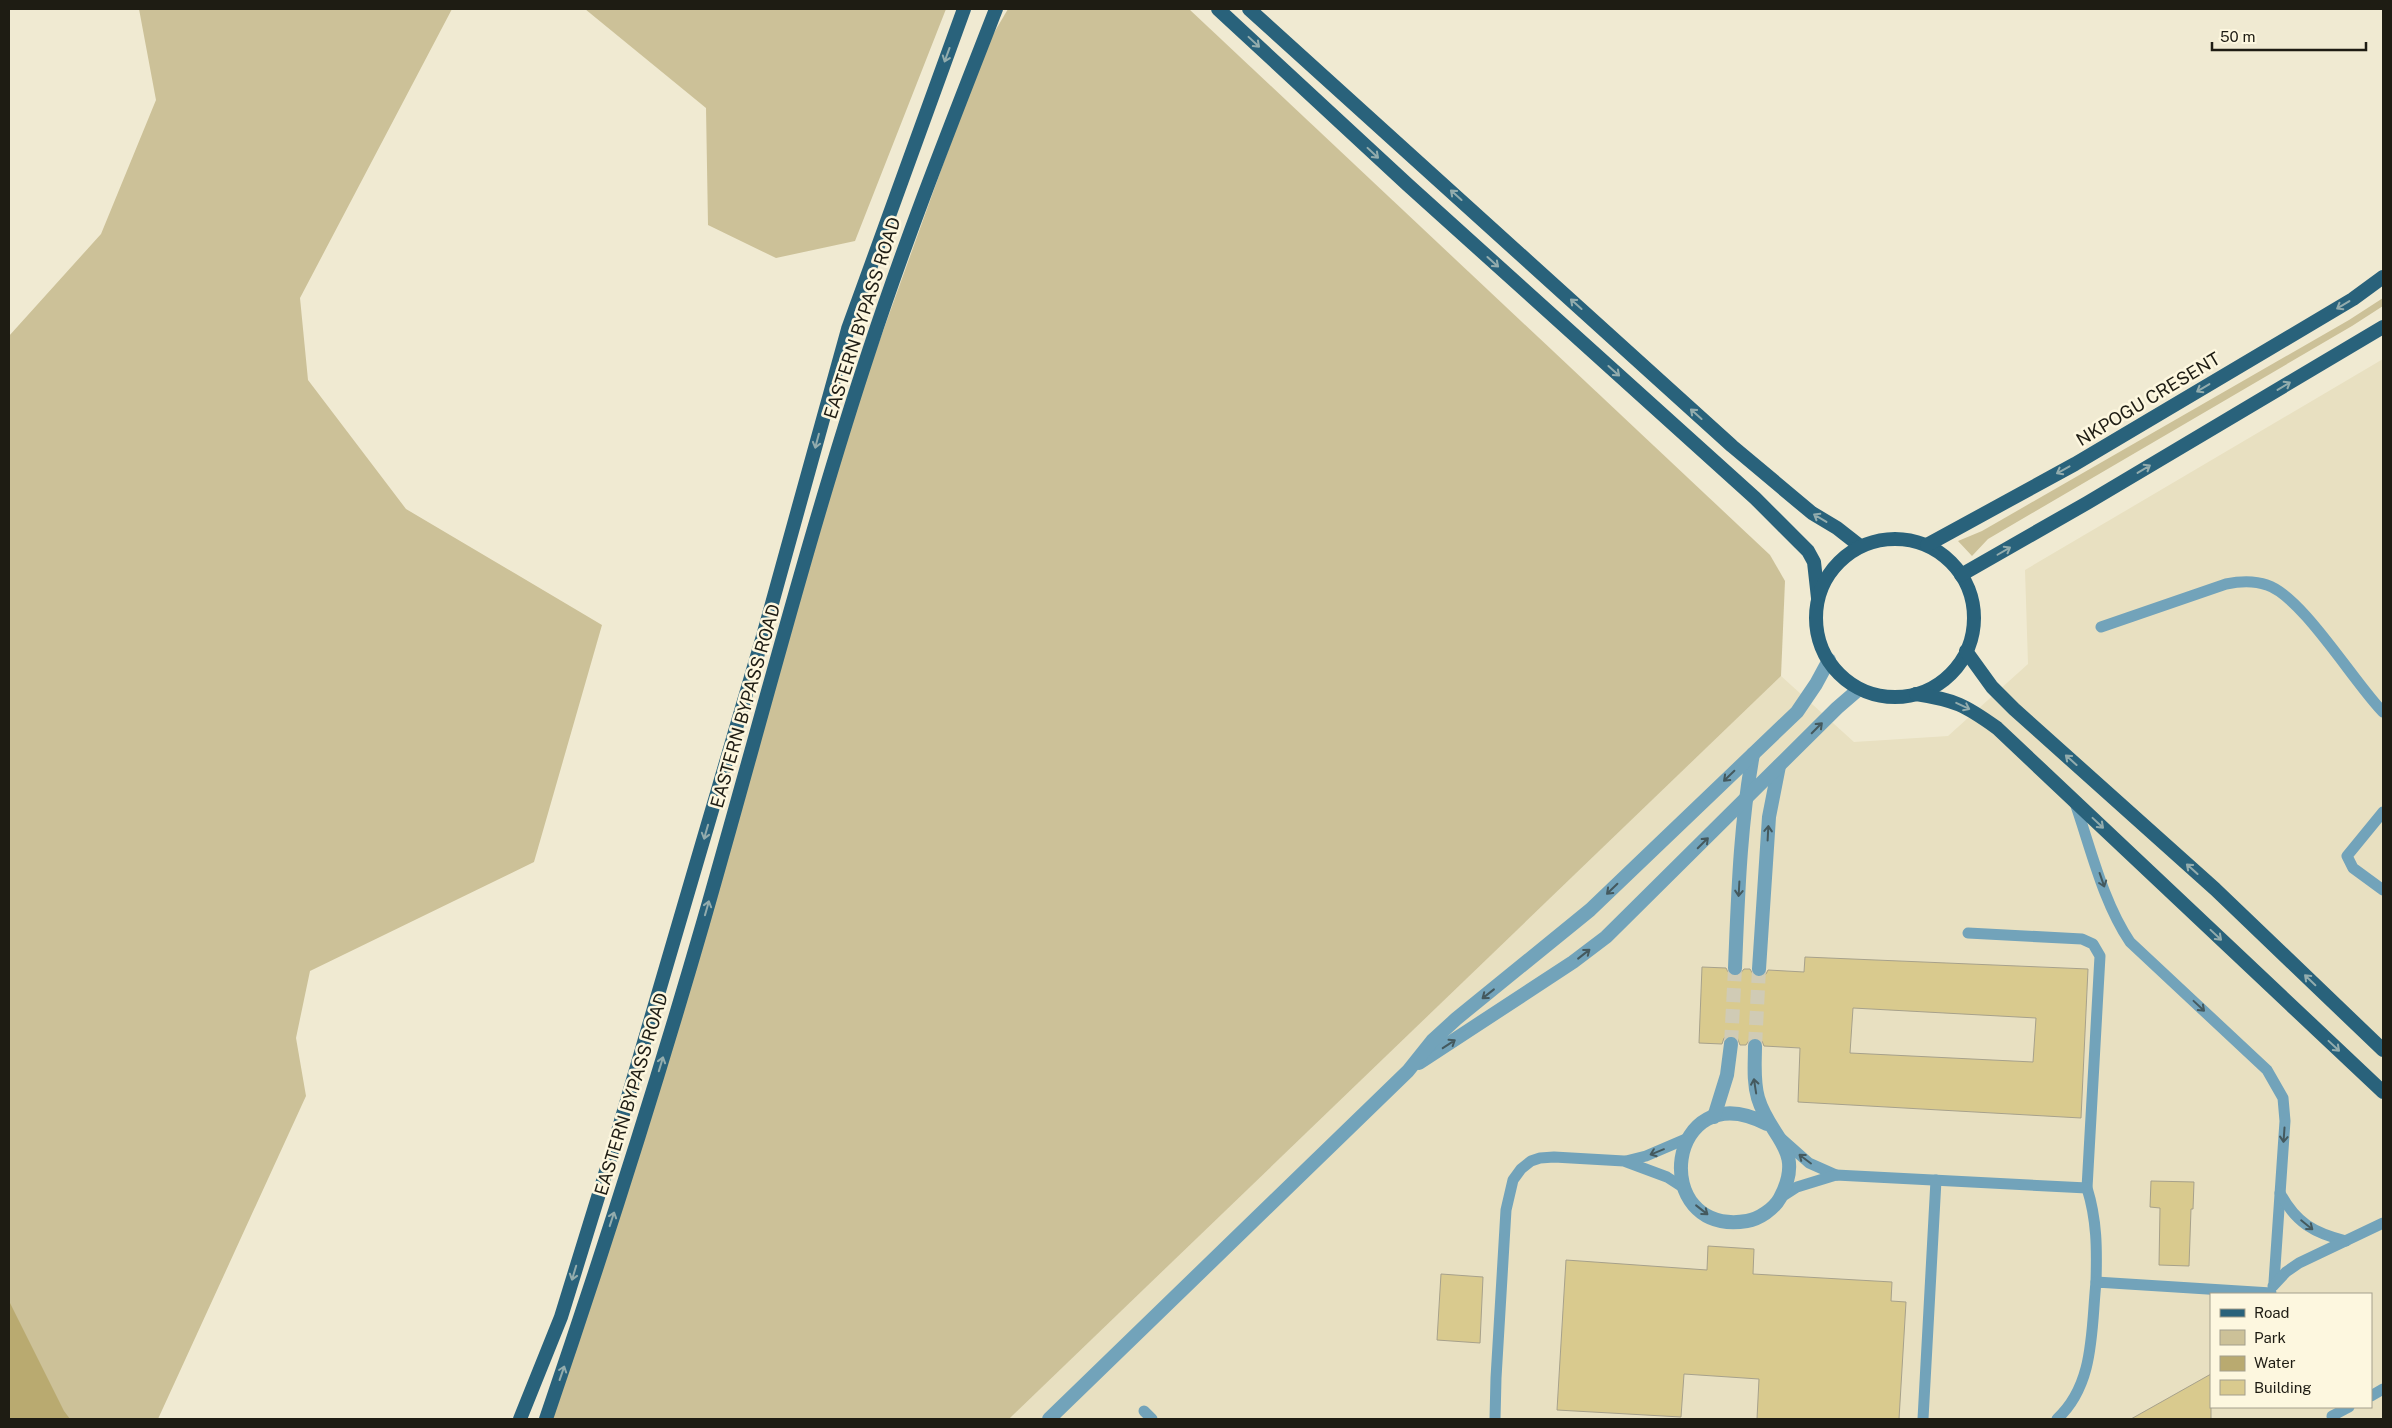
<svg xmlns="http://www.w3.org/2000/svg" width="2392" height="1428" font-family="'Public Sans',sans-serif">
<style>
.built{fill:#e8e0c1;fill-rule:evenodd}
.green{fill:#ccc198}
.water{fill:#b9aa70}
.building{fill:#d9ca8e;stroke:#a7a18b;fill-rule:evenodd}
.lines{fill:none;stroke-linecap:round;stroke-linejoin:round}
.minor-tunnel{stroke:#d0cbb5;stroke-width:14;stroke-dasharray:14 7;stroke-linecap:butt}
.service{stroke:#72a3ba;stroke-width:11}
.minor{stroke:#72a3ba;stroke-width:14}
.primary{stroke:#29627b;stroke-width:14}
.oneway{stroke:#93acad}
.oneway2{stroke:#44595e}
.labels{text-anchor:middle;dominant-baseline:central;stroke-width:5;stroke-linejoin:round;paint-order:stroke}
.street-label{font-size:18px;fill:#1e1c13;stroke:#fdf7df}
</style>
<rect width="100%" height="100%" fill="#f0ead2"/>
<path class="built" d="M 2383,359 L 2383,1419 L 1009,1419 L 1781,676 L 1854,742 L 1948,736 L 2028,664 L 2025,570 ZM 2211,1294 L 2371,1294 L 2371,1407 L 2211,1407 Z"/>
<g class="green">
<polygon points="139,9 452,9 300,298 308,380 406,509 602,625 534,862 310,971 296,1038 306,1096 158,1419 16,1419 9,1409 9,336 101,234 156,100"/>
<polygon points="585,9 946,9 855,241 776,258 708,225 706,108"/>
<polygon points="1008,9 1189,9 1770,555 1785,581 1781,676 1009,1419 553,1419 833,470 985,48"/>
<polygon points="2383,298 2383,306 2352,326 1988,539 1972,556 1958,541 1982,531 2349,320"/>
</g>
<polygon class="water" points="9,1301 64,1411 70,1419 9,1419"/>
<g class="building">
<path d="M 1805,957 L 2088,969 L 2081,1118 L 1798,1102 L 1800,1048 L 1764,1046 L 1762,1041 L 1756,1037 L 1750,1039 L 1746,1045 L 1740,1045 L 1737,1037 L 1732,1035 L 1724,1038 L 1722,1044 L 1699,1043 L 1702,967 L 1726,968 L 1728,972 L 1734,977 L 1739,975 L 1744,969 L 1750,969 L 1754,976 L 1759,978 L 1766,974 L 1768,970 L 1804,972 ZM 1853,1008 L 2036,1018 L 2033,1062 L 1850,1053 Z"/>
<polygon points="2151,1181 2194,1182 2193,1209 2191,1209 2189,1266 2159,1265 2160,1208 2150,1207"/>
<polygon points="1708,1246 1754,1249 1753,1274 1892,1282 1891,1301 1906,1302 1899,1419 1757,1419 1759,1379 1684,1374 1681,1417 1557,1410 1566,1260 1707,1270"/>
<polygon points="1441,1274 1483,1277 1480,1343 1437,1340"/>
<polygon points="2211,1374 2211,1419 2131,1419"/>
</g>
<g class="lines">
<g class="minor-tunnel">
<polyline points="1731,1044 1735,968"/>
<polyline points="1755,1046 1759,969"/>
</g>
<g class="service">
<path d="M 2101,627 L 2226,584 C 2240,581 2253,580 2267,585 C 2302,596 2355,684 2383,712"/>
<path d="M 2075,803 C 2091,849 2103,902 2130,942 L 2267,1070 L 2283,1098 L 2285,1121 L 2274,1282"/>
<polyline points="2383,812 2347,856 2353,868 2383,890"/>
<path d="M 1968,933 L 2082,939 L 2093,944 L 2100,956 L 2087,1188 C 2097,1220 2097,1249 2096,1282"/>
<polyline points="1782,1139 1809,1163 1836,1175"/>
<polyline points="1626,1161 1646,1156 1688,1138"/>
<path d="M 2280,1193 C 2296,1223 2314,1233 2346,1241"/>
<polyline points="1780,1198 1797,1187 1836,1175 2087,1188"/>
<polyline points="2273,1286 2286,1272 2299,1263 2383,1223"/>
<polyline points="2371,1396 2383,1389"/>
<polyline points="1144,1411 1152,1419"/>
<polyline points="2332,1416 2349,1407"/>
<polyline points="1495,1419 1496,1378 1506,1210 1513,1180 1521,1169 1531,1161 1540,1158 1554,1157 1624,1161 1667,1177 1684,1188"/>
<polyline points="1923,1419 1936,1180"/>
<path d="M 2057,1419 C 2095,1384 2091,1330 2096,1282 L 2271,1293"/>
</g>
<g class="minor">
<path d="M 1735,968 C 1738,896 1740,825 1753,754"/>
<polyline points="1759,969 1769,817 1779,766"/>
<path d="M 1755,1046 C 1755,1063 1753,1081 1758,1098 C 1770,1139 1806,1149 1780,1198 C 1774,1209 1759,1219 1747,1221 C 1647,1237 1666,1071 1767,1124"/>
<polyline points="1419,1063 1573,962 1606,937 1837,708 1859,689"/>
<polyline points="1714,1117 1727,1075 1731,1044"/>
<polyline points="1049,1419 1408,1071 1432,1041 1456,1019 1590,910 1797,712 1816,684 1829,660"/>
</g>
<g class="primary">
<polyline points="1218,9 1408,185 1755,498 1808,551 1814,562 1818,598"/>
<polyline points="1249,9 1732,446 1812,513 1837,528 1860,546"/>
<circle cx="1895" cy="618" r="79"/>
<polyline points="1927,545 2075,464 2353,299 2383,277"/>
<polyline points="1961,575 2087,503 2383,327"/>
<polyline points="1966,651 1992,687 2014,709 2215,889 2383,1050"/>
<path d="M 1916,694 C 1955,700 1965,705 1997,728 L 2383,1092"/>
<polyline points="520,1419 561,1317 611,1155 763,636 848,329 964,9"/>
<path d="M 546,1419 C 602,1255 655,1089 703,923 C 758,732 807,539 869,351 C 907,235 952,122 996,9"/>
</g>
</g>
<defs><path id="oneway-shaft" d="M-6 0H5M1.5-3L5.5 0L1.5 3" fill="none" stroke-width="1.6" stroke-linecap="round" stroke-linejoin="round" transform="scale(1.25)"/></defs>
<g class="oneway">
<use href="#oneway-shaft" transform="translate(1254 42) rotate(43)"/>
<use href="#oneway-shaft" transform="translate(947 55) rotate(110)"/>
<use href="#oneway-shaft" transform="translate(1373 153) rotate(43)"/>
<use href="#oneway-shaft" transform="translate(1456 195) rotate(-138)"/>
<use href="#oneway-shaft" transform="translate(1493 262) rotate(42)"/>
<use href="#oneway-shaft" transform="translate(1576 304) rotate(-138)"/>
<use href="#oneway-shaft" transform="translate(2343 305) rotate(149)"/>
<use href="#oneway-shaft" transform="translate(1614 371) rotate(42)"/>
<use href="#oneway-shaft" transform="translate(2284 386) rotate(-31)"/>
<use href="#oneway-shaft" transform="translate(2203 388) rotate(149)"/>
<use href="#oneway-shaft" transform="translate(1696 414) rotate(-138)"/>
<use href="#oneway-shaft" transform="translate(817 441) rotate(105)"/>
<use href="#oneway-shaft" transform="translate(2144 469) rotate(-31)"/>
<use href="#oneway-shaft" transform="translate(2063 470) rotate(151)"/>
<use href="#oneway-shaft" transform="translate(1820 518) rotate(-149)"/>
<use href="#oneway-shaft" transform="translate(2004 551) rotate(-30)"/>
<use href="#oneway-shaft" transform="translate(1963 706) rotate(25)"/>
<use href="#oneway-shaft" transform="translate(2071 760) rotate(-138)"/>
<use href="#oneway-shaft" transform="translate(2098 823) rotate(43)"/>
<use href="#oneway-shaft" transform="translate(706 832) rotate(106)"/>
<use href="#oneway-shaft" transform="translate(2192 869) rotate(-138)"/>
<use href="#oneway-shaft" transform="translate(707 908) rotate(-74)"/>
<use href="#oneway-shaft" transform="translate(2216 935) rotate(43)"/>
<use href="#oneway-shaft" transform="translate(2310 980) rotate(-136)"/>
<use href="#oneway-shaft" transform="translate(2334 1046) rotate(43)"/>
<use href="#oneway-shaft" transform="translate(661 1064) rotate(-73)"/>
<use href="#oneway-shaft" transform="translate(612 1219) rotate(-72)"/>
<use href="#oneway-shaft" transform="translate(574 1273) rotate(107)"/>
<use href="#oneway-shaft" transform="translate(562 1373) rotate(-71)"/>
</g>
<g class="oneway2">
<use href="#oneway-shaft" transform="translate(1817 728) rotate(-45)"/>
<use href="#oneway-shaft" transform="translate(1729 776) rotate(136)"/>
<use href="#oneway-shaft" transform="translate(1768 833) rotate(-87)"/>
<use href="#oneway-shaft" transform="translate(1703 843) rotate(-45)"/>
<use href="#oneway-shaft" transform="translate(2102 880) rotate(71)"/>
<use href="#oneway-shaft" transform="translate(1612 889) rotate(136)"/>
<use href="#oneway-shaft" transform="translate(1739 889) rotate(93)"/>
<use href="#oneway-shaft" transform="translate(1584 954) rotate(-38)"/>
<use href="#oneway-shaft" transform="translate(1488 994) rotate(142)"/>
<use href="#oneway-shaft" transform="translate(2199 1006) rotate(43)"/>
<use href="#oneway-shaft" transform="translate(1449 1044) rotate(-33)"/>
<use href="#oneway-shaft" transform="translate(1755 1086) rotate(-99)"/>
<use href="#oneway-shaft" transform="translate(2284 1135) rotate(94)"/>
<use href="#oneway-shaft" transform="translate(1657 1152) rotate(158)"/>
<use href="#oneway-shaft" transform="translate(1805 1159) rotate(-143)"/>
<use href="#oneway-shaft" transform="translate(1702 1210) rotate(38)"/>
<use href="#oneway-shaft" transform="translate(2307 1225) rotate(39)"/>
</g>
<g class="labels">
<g class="street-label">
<text transform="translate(862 318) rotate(-72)">EASTERN BYPASS ROAD</text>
<text transform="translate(2148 399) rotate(-31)">NKPOGU CRESENT</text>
<text transform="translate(745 706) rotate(-74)">EASTERN BYPASS ROAD</text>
<text transform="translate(631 1094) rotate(-73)">EASTERN BYPASS ROAD</text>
</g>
</g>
<rect width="2392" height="1428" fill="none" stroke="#1e1c13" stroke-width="20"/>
<rect x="2210" y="1293" width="162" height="115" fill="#fdf7df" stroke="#a49f8d"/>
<rect x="2220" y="1309" width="25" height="8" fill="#29627b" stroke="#a49f8d"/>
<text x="2254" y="1318" font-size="15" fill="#1e1c13">Road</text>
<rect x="2220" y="1330" width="25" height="15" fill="#ccc198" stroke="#a49f8d"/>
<text x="2254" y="1343" font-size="15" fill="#1e1c13">Park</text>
<rect x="2220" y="1356" width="25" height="15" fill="#b9aa70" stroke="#a49f8d"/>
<text x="2254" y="1368" font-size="15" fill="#1e1c13">Water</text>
<rect x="2220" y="1380" width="25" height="15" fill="#d9ca8e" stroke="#a49f8d"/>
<text x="2254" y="1393" font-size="15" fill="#1e1c13">Building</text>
<path d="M2212 42v8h154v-8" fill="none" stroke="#1e1c13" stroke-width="2.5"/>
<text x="2220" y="42" font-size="15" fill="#1e1c13" stroke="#fdf7df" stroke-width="4" paint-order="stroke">50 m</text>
</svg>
